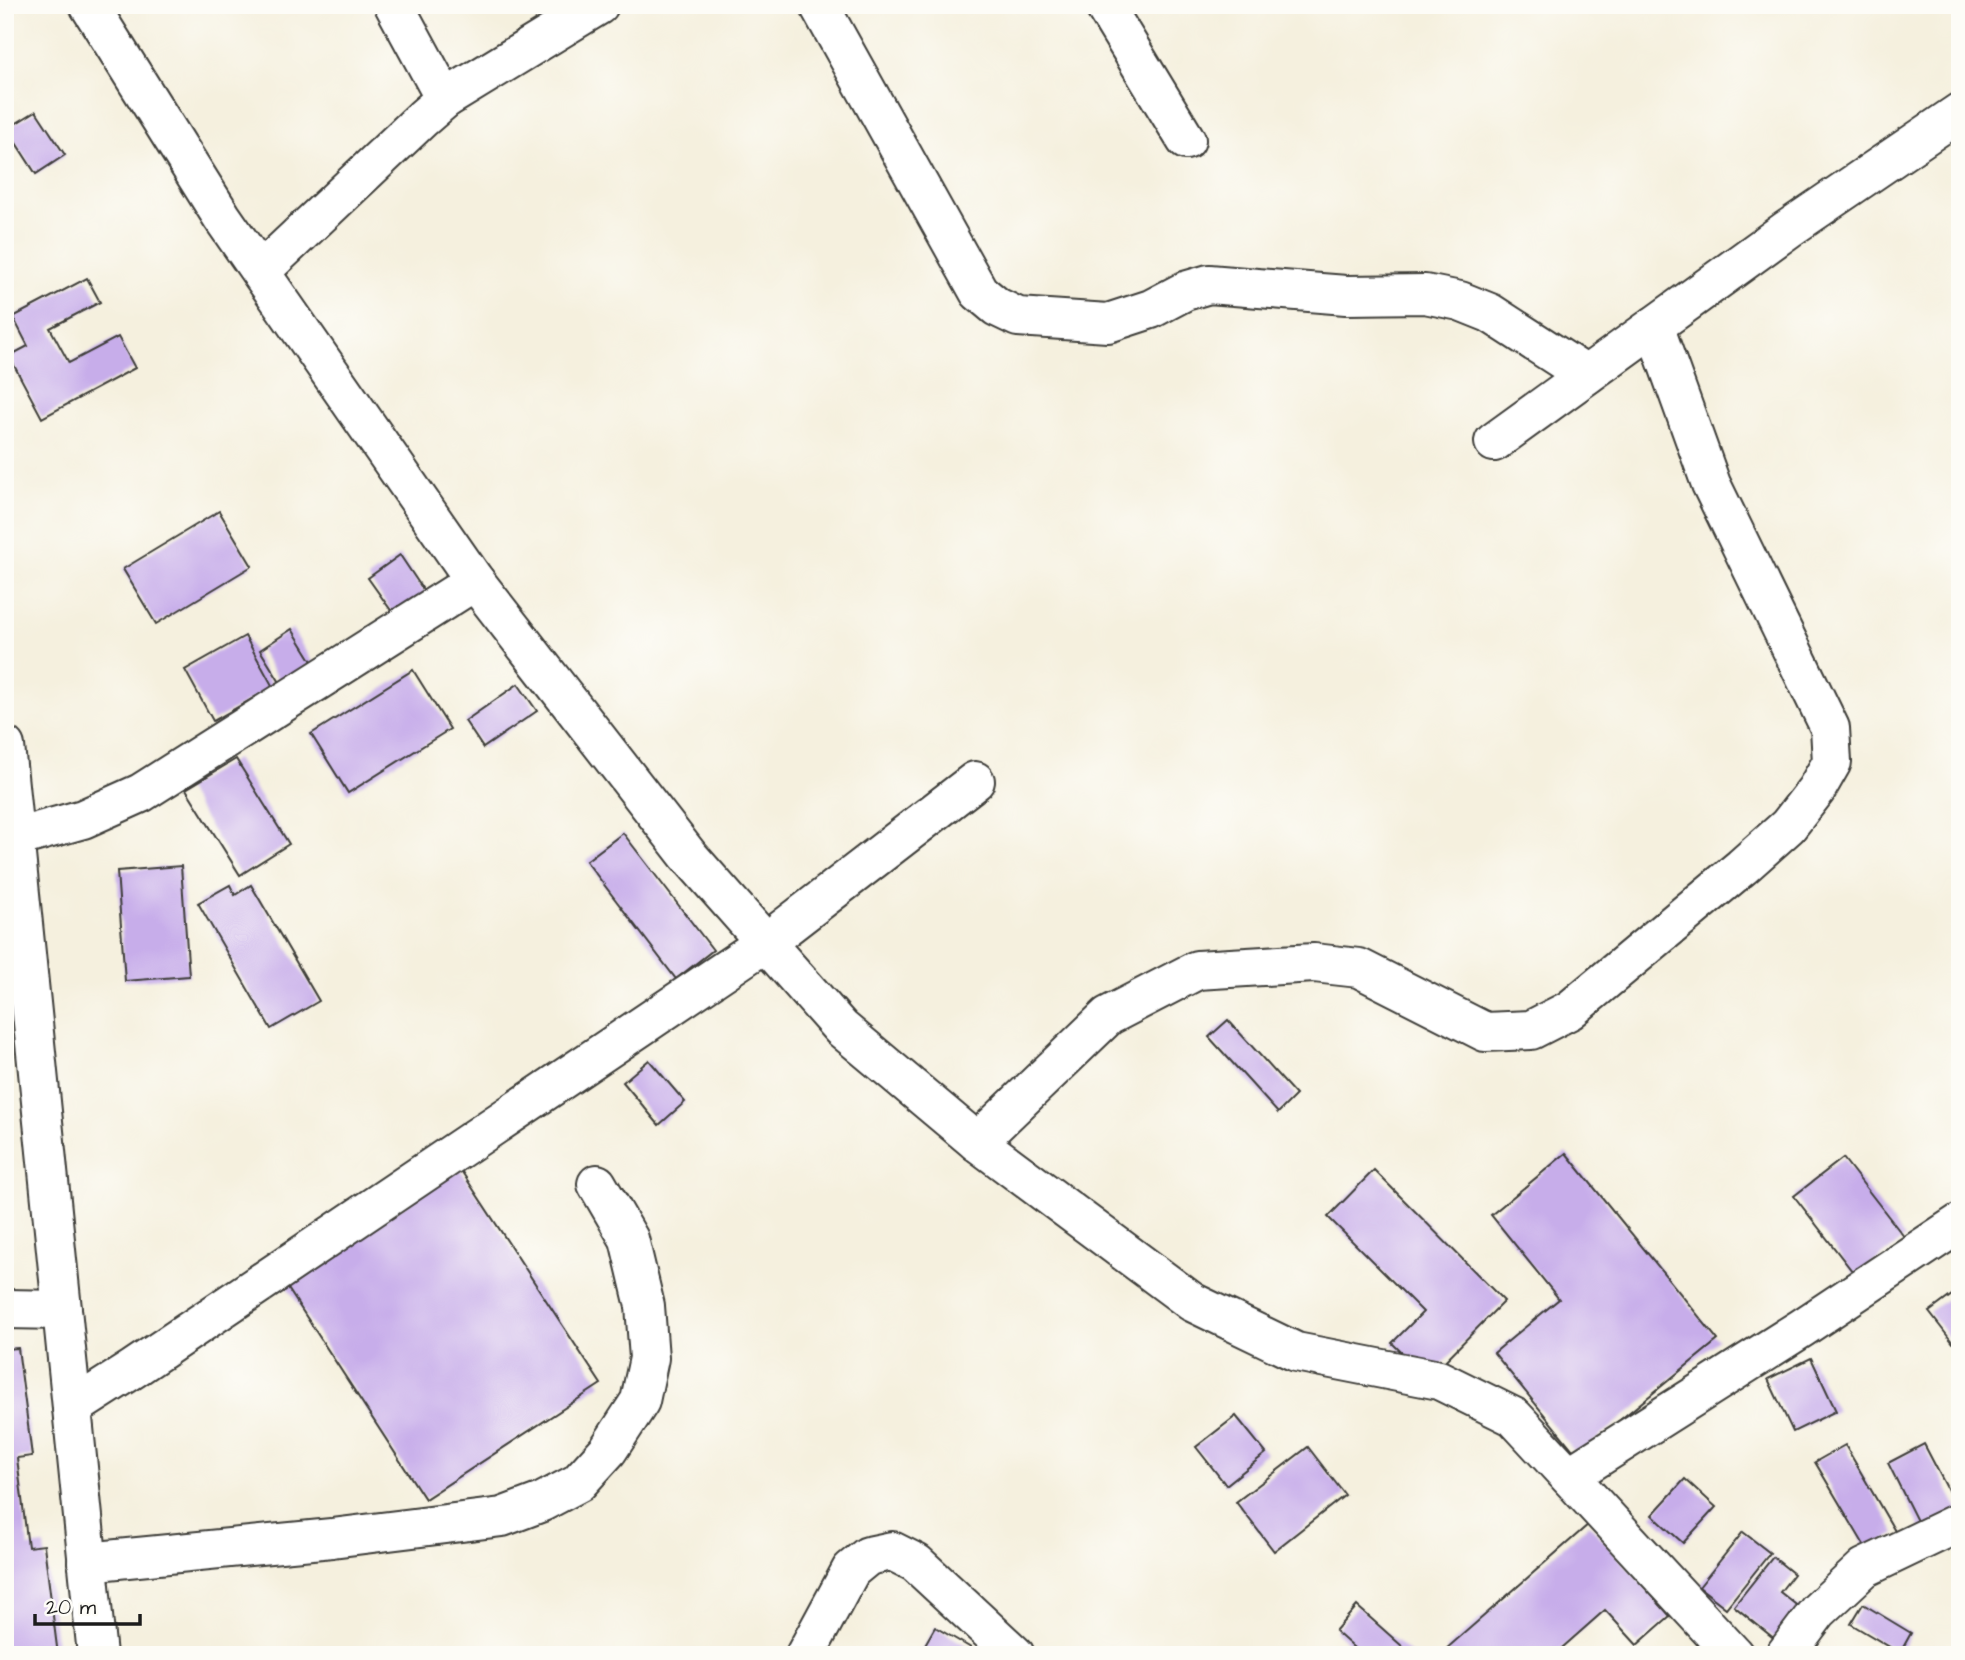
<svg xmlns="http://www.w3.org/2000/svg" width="1965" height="1660" font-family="'Architects Daughter',sans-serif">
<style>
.building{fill:#c7adea}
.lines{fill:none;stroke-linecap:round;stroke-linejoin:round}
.minor-casing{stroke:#3d3c39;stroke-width:42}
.minor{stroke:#fff;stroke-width:38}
</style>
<rect width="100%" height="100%" fill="#fdfcf7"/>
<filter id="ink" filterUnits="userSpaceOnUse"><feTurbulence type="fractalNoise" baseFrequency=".0143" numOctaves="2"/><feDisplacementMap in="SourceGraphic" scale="14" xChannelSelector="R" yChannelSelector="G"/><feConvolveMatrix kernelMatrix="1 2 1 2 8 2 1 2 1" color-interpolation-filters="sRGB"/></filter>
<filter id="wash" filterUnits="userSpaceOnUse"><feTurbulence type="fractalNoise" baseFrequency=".00686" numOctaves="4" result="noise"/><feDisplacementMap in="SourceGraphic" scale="28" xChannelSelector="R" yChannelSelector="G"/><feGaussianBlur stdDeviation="1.57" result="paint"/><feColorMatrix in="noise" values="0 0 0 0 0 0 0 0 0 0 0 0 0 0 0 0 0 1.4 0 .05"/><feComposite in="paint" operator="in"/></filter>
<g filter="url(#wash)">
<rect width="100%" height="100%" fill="#f5f0de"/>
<g id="blocks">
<g class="building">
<polygon points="36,111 65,155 36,174 7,129"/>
<polygon points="87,278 100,302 50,328 69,363 118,337 135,368 42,418 9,356 28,346 13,317"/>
<polygon points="219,511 252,566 156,624 123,569"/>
<polygon points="400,555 426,594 395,616 368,578"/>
<polygon points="292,629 313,663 281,684 260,650"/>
<polygon points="245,636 273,687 213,721 185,670"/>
<polygon points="413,670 450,729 348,793 311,734"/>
<polygon points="518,684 537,711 483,748 465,721"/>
<polygon points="236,759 289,844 240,875 186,789"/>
<polygon points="623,833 713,950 676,979 586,861"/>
<polygon points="181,866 189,976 125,981 117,871"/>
<polygon points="230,885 235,895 251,885 319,1001 271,1029 198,903"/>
<polygon points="1228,1020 1296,1095 1278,1113 1209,1037"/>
<polygon points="649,1060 685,1102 659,1125 623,1082"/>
<polygon points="1566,1153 1718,1340 1577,1455 1494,1353 1559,1299 1491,1215"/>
<polygon points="1843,1158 1905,1238 1856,1276 1794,1196"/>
<polygon points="460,1169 601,1384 425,1499 285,1284"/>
<polygon points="1374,1170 1504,1301 1428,1378 1392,1343 1423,1312 1328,1217"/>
<polygon points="1960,1289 1960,1338 1953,1343 1929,1312"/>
<polygon points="18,1348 32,1456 17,1458 28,1547 44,1545 58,1655 5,1655 5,1349"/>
<polygon points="1811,1358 1836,1411 1793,1432 1768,1379"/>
<polygon points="1236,1416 1266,1453 1226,1485 1196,1447"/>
<polygon points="1924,1444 1960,1513 1924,1535 1888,1463"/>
<polygon points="1845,1445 1896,1533 1867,1550 1815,1462"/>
<polygon points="1308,1447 1345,1495 1274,1551 1236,1502"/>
<polygon points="1685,1479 1716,1507 1683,1543 1652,1515"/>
<polygon points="1589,1524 1670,1616 1637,1645 1605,1610 1554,1655 1451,1655 1446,1649"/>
<polygon points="1743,1532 1770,1553 1726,1608 1699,1587"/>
<polygon points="1773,1557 1794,1574 1780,1592 1805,1612 1781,1644 1734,1606"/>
<polygon points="1863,1604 1911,1633 1900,1653 1851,1624"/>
<polygon points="1357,1606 1412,1655 1362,1655 1335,1631"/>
<polygon points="935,1627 983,1655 919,1655"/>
</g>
</g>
</g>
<g filter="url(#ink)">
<use href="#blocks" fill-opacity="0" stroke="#3d3c39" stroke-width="2"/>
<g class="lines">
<g class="minor-casing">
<g id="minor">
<polyline points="89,5 222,217 475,581 688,855 841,1028 977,1142 1192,1302 1296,1352 1439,1380 1514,1417 1734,1655"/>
<polyline points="394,5 445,99"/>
<polyline points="819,5 979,292 997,307 1018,317 1108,323 1151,309 1185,291 1209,284 1346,295 1425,294 1460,301 1490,313 1586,375"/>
<polyline points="1104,5 1186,140"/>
<polyline points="261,271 423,118 445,99 599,5"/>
<polyline points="1494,442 1788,229 1960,112"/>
<polyline points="5,746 97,1655"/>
<polyline points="15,838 83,819 141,793 475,581"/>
<polyline points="977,1142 1108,1016 1197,970 1314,963 1359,968 1485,1032 1531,1030 1570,1010 1742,867 1788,826 1816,790 1832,762 1830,728 1711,484 1654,326"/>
<polyline points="5,1309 62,1310"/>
<polyline points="72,1408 133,1369 765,943 975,781"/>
<polyline points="1569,1476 1802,1328 1960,1223"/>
<polyline points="87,1562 332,1538 502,1517 542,1502 578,1483 608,1450 640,1401 649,1358 645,1306 629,1239 597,1184"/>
<polyline points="805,1655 851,1570 868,1556 892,1551 916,1563 1015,1655"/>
<polyline points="1785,1655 1818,1611 1864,1568 1960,1522"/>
</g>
</g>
<use href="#minor" class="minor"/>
</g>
</g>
<rect width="1965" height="1660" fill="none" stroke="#fdfcf7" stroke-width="28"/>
<path d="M35 1614v10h105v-10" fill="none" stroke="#1c1c1c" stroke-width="3.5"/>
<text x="46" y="1614" font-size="21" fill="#1c1c1c" stroke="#fdfcf7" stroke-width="5" paint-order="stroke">20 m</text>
</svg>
